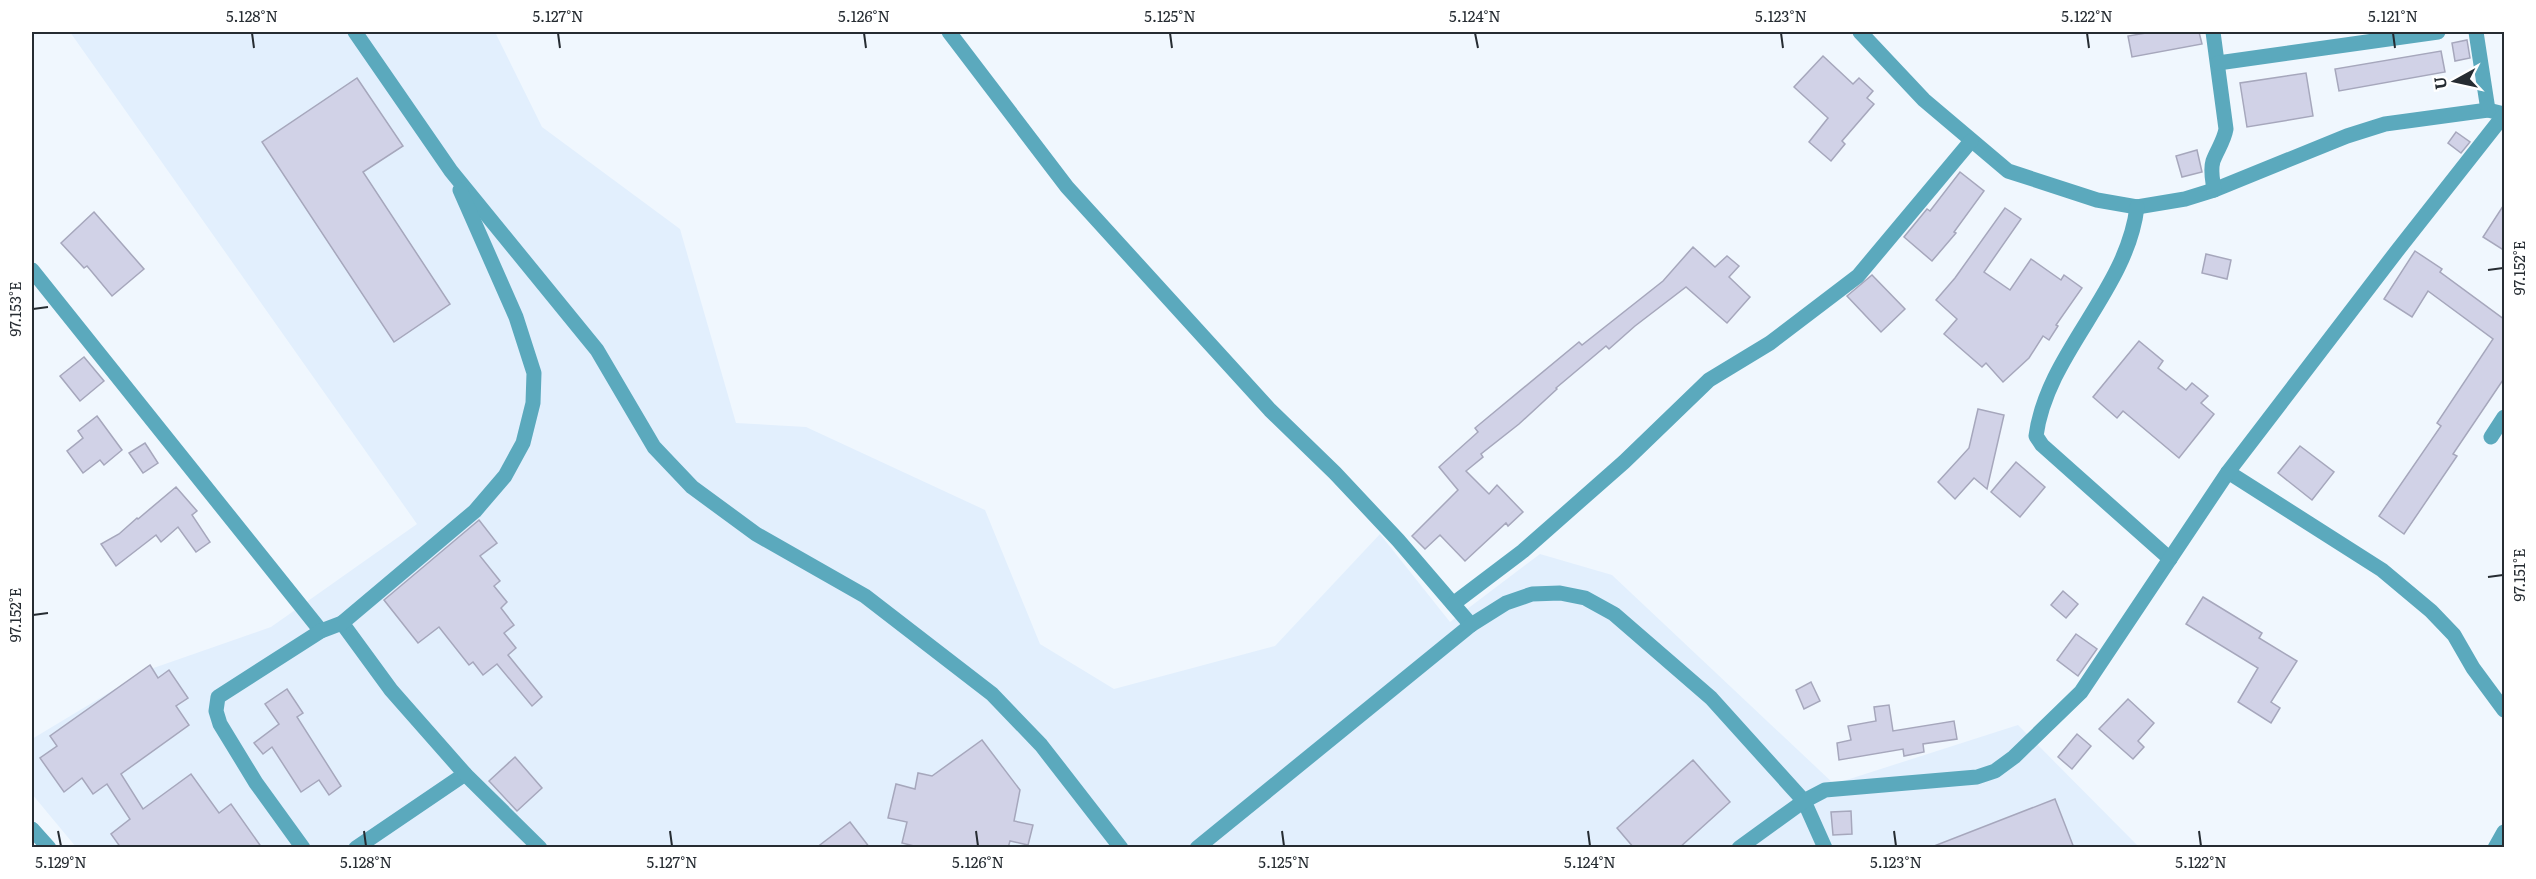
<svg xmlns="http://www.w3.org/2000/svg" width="2536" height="879" font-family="Literata,serif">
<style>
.built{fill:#e2effd}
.building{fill:#d1d2e7;stroke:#a6a7bc;stroke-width:1.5}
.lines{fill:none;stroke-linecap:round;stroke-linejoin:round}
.minor{stroke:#5ba9bd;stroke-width:15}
.ticks{fill:none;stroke:#262c32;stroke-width:2}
.neatline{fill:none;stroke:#262c32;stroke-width:2}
.ticks-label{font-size:15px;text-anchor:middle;fill:#262c32}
</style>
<rect width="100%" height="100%" fill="#f0f7fe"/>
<polygon class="built" points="70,32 495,32 542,127 680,229 736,423 806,427 985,510 1040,644 1114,689 1275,646 1380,534 1450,622 1540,554 1612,575 1834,784 2018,725 2139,847 76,847 32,794 32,739 145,671 271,627 417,524"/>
<g class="building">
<polygon points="2152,32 2199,32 2202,44 2132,57 2128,36"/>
<polygon points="2467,40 2470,58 2455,61 2452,43"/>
<polygon points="2441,51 2445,72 2339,91 2335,69"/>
<polygon points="1823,56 1853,84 1859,78 1873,91 1867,98 1874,104 1842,141 1845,144 1831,161 1809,142 1828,118 1794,87"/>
<polygon points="2306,73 2313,116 2247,127 2240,83"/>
<polygon points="357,78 403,146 363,172 450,304 394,342 262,142"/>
<polygon points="2456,132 2470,142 2461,153 2448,143"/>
<polygon points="2197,150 2202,172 2182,177 2176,156"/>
<polygon points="1960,172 1984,191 1954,232 1956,233 1932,261 1904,237 1927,209 1930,211"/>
<polygon points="2505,203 2505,251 2483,237"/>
<polygon points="2005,208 2021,219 1984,272 2010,290 2031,259 2061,280 2064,275 2082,288 2056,325 2058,326 2049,340 2043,336 2029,358 2003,382 1986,363 1982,367 1944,334 1957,319 1936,300 1955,278"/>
<polygon points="94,212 144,269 112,296 87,266 84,268 61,243"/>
<polygon points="1693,247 1715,267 1727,256 1739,266 1729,277 1750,297 1727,323 1686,287 1635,326 1609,349 1606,346 1556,388 1557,389 1519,424 1481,454 1483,457 1466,471 1489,494 1497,485 1523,512 1508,526 1506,523 1465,561 1440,535 1425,549 1412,536 1458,490 1439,467 1478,432 1475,428 1579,342 1582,345 1663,281"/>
<polygon points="2415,251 2442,269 2440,272 2505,320 2505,377 2453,454 2457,456 2404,534 2379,516 2441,426 2437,423 2493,339 2428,291 2412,317 2384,299"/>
<polygon points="2206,254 2231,260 2227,279 2202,273"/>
<polygon points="1872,275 1905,309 1881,332 1847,296"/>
<polygon points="2139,341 2163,361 2158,368 2186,390 2192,383 2208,396 2201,403 2214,414 2179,458 2123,411 2117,418 2093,397"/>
<polygon points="84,357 104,381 80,401 60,376"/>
<polygon points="1978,409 2004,415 1987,489 1974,478 1955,499 1938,482 1969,448"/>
<polygon points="97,416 122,450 104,465 100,460 83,473 67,451 83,438 78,431"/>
<polygon points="145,443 158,463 143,473 129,453"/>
<polygon points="2300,446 2334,472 2312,500 2278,473"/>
<polygon points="2016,462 2045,487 2020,517 1991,492"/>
<polygon points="176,487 197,511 192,515 210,542 196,552 178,527 161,542 156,535 116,566 101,544 119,534 137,518 138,519"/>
<polygon points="479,520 497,543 480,556 500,581 494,586 507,602 501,608 514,625 504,633 516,648 508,655 542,697 532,706 497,664 483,675 473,662 469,665 439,627 418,643 384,600"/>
<polygon points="2063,591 2078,604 2066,618 2051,605"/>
<polygon points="2203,597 2262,633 2259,638 2297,661 2271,702 2280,708 2271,723 2238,702 2258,668 2186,624"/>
<polygon points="2076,634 2097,649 2078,676 2057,660"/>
<polygon points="150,665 158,678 169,670 188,698 176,706 189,725 121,774 143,809 191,774 219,813 231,804 262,848 121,848 111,834 130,819 107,784 93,794 82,778 64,792 40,758 57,746 50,736"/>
<polygon points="1811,682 1820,701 1804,709 1796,690"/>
<polygon points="287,689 303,713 297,717 341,786 329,795 319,780 301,792 272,747 263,754 254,743 279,724 265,704"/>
<polygon points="2128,699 2154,723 2138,741 2144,747 2133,759 2099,729"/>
<polygon points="1889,705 1893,731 1954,721 1957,739 1923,744 1924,752 1904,756 1903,749 1839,760 1837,743 1851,740 1848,726 1876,721 1874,707"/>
<polygon points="2077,734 2091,746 2072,769 2058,757"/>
<polygon points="982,740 1020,790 1014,821 1033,825 1028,845 1010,841 1008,848 922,848 902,843 907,822 888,818 896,784 915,789 918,773 932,776"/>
<polygon points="515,757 542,788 517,811 489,781"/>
<polygon points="1693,760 1730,802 1679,848 1634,848 1617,828"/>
<polygon points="2055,799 2074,848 1934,848 1934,846"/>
<polygon points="1851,811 1852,834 1833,835 1831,812"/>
<polygon points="850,822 870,848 816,848"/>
</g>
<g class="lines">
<g class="minor">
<polyline points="355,32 451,171 597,350 654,447 692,487 756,534 865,596 992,694 1041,745 1121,848"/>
<polyline points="949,32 1067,187 1270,410 1335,473 1398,540 1471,625"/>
<polyline points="1860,32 1924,100 2008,171 2097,200 2137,207 2185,199 2214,190 2347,136 2385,124 2488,110 2504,114"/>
<path d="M 2213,32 L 2226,129 C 2224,141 2217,150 2213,161 C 2210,171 2213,181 2214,190"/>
<polyline points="2476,32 2488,110"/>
<polyline points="2218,63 2438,32"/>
<path d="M 2137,207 C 2127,291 2047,353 2036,436 L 2042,445 L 2170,559"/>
<polyline points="32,270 321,631"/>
<polyline points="2491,437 2504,417"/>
<polyline points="2228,472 2382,570 2431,611 2454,635 2473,668 2504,710"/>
<polyline points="1453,604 1523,551 1624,462 1709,380 1770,343 1858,276 1971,141"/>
<polyline points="342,623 391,690 465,774 356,848"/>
<polyline points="465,774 540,848"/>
<polyline points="32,829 49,848"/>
<polyline points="303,848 256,783 220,724 216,711 218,697 321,631 342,623 475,511 505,476 523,443 533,403 534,373 516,317 460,190"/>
<polyline points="1197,848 1471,625 1506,603 1532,594 1560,593 1585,598 1614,614 1711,698 1804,801 1825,848"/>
<polyline points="1739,848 1804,801 1825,790 1977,777 1995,771 2014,757 2081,692 2228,472 2397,251 2504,115"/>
<polyline points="2495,848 2504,832"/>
</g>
</g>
<path class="ticks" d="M 252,33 L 254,48M 558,33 L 560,48M 864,33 L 866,48M 1170,33 L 1172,48M 1475,33 L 1478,48M 1781,33 L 1783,48M 2087,33 L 2089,48M 2393,33 L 2395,48M 2488,270 L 2503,268M 33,309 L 48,307M 2488,577 L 2503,575M 33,615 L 48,613M 58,831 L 61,846M 364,831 L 366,846M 670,831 L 672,846M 976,831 L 978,846M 1282,831 L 1284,846M 1588,831 L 1590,846M 1894,831 L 1896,846M 2199,831 L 2201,846"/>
<rect width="2536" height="879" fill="none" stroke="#ffffff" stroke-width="66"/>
<g transform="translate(2455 81) rotate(262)" stroke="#ffffff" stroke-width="4.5" paint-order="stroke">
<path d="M0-4.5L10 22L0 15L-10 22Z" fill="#262c32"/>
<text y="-9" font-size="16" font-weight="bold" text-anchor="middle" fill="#262c32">U</text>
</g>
<rect x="33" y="33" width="2470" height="813" class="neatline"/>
<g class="ticks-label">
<text x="252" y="22">5.128°N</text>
<text x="558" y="22">5.127°N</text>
<text x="864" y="22">5.126°N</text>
<text x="1170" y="22">5.125°N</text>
<text x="1475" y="22">5.124°N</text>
<text x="1781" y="22">5.123°N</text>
<text x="2087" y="22">5.122°N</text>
<text x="2393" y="22">5.121°N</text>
<text transform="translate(2520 268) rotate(-90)" y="5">97.152°E</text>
<text transform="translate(16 309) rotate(-90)" y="5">97.153°E</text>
<text transform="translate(2520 575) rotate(-90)" y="5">97.151°E</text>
<text transform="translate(16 615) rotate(-90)" y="5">97.152°E</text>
<text x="61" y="868">5.129°N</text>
<text x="366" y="868">5.128°N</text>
<text x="672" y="868">5.127°N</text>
<text x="978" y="868">5.126°N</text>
<text x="1284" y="868">5.125°N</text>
<text x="1590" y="868">5.124°N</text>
<text x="1896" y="868">5.123°N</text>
<text x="2201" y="868">5.122°N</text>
</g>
</svg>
